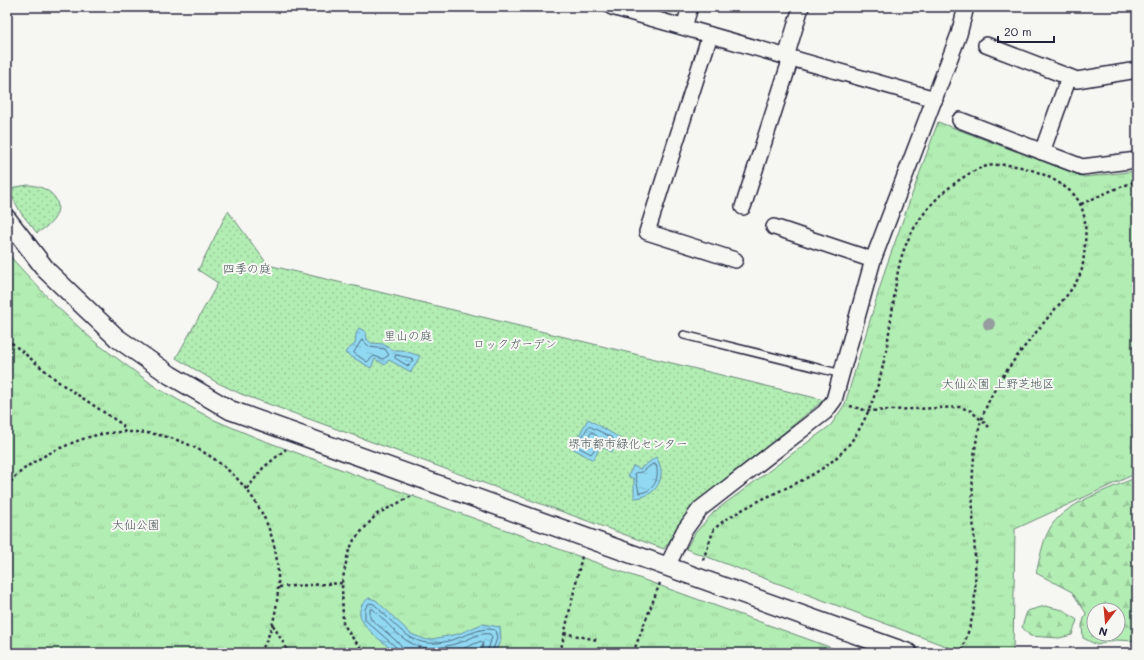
<svg xmlns="http://www.w3.org/2000/svg" width="1144" height="660" font-family="Mali,'Klee One',sans-serif">
<style>
.grass{fill:url(#grass-dots);stroke:#6a8877}
.forest{fill:url(#forest-firs);stroke:#6a8877;fill-rule:evenodd}
.park{fill:url(#park-tufts);stroke:#6a8877}
.water{fill:url(#water-ripples);stroke:#6590a9}
.lines{fill:none;stroke-linecap:round;stroke-linejoin:round}
.shore{stroke:#4e6b84;stroke-width:1}
.service-casing{stroke:#22223b;stroke-width:10}
.minor-casing{stroke:#22223b;stroke-width:18}
.tertiary-casing{stroke:#22223b;stroke-width:21}
.path{stroke:#22223b;stroke-width:2.5;stroke-dasharray:3 3;stroke-linecap:butt}
.service{stroke:#f6f6f2;stroke-width:7}
.minor{stroke:#f6f6f2;stroke-width:15}
.tertiary{stroke:#f6f6f2;stroke-width:18}
.tree{fill:#959d9e}
.labels{text-anchor:middle;dominant-baseline:central;stroke-width:4;stroke-linejoin:round;paint-order:stroke}
.park-label{font-size:12px;fill:#465559;stroke:#f6f6f2}
</style>
<defs>
<pattern id="grass-dots" width="8" height="8" patternUnits="userSpaceOnUse"><rect width="8" height="8" fill="#b2edb3"/><path d="M2 2h.1M6 6h.1" fill="none" stroke="#99cb9b" stroke-width="1.8" stroke-linecap="round"/></pattern>
<pattern id="forest-firs" width="22" height="20" patternUnits="userSpaceOnUse"><rect width="22" height="20" fill="#b2edb3"/><path d="M5 1l3.5 6h-7zM16 11l3.5 6h-7z" fill="#99cb9b"/></pattern>
<pattern id="park-tufts" width="24" height="20" patternUnits="userSpaceOnUse"><rect width="24" height="20" fill="#b2edb3"/><path d="M3 7l-1-3M5 7V3M7 7l1-3M15 17l-1-3M17 17v-4M19 17l1-3" fill="none" stroke="#99cb9b"/></pattern>
<pattern id="water-ripples" width="26" height="14" patternUnits="userSpaceOnUse"><rect width="26" height="14" fill="#91d9f2"/><path d="M2 4q2-2 4 0t4 0M15 11q2-2 4 0t4 0" fill="none" stroke="#7dbad0"/></pattern>
</defs>
<rect width="100%" height="100%" fill="#f6f6f2"/>
<filter id="ink" filterUnits="userSpaceOnUse"><feTurbulence type="fractalNoise" baseFrequency=".025" numOctaves="2"/><feDisplacementMap in="SourceGraphic" scale="8" xChannelSelector="R" yChannelSelector="G"/><feConvolveMatrix kernelMatrix="1 2 1 2 8 2 1 2 1" color-interpolation-filters="sRGB"/></filter>
<g filter="url(#ink)">
<g class="grass">
<path d="M 28,185 C 45,185 67,199 54,219 C 50,225 43,229 37,233 L 21,213 L 9,191 L 16,187 Z"/>
<polygon points="228,211 268,265 824,400 692,507 664,549 241,394 216,382 176,358 218,283 198,270"/>
</g>
<g class="forest">
<path d="M 1137,477 L 1137,641 L 1115,640 L 1097,645 L 1083,638 L 1082,625 L 1086,613 L 1072,592 L 1036,573 C 1040,559 1042,543 1049,530 C 1062,503 1111,489 1137,477 ZM 1094,610 L 1118,610 L 1118,634 L 1094,634 Z"/>
<polygon points="1045,606 1063,610 1077,620 1072,635 1059,638 1030,636 1022,627 1027,611"/>
</g>
<g class="park">
<polygon points="938,122 1084,177 1137,171 1137,473 1015,529 1013,653 964,653 686,549 695,533 715,511 831,425 845,404 885,270"/>
<polygon points="7,252 15,262 54,304 95,342 157,388 212,419 257,438 426,501 846,653 7,653"/>
</g>
<g class="water">
<polygon points="359,328 366,332 367,339 371,343 383,344 392,350 402,350 420,356 411,372 389,360 385,365 375,359 371,368 345,353 347,350 355,344 356,334"/>
<polygon points="588,419 620,438 612,452 601,446 593,460 572,448"/>
<path d="M 656,457 C 669,476 656,498 634,498 L 634,479 L 628,476 L 633,466 L 640,469 Z"/>
<path d="M 369,598 L 376,600 L 411,634 L 427,640 L 458,634 L 482,624 L 500,627 L 501,639 L 495,653 L 398,653 L 392,650 C 379,638 343,616 369,598 Z"/>
</g>
<g class="lines">
<g class="shore">
<polygon points="362,340 370,347 385,349 389,355 383,359 374,356 367,362 354,353"/>
<polygon points="396,355 412,358 413,360 408,366 395,358"/>
<polygon points="589,426 613,438 611,445 599,443 591,454 578,447 578,444"/>
<polygon points="592,432 598,437 589,447 585,443"/>
<path d="M 653,464 L 656,465 C 660,478 654,492 639,493 L 635,473 L 642,472 Z"/>
<path d="M 398,653 L 397,648 L 365,620 L 365,609 L 369,603 L 374,604 C 405,634 416,655 463,636 C 475,632 483,627 495,630 L 497,638 L 492,653"/>
<path d="M 403,653 L 401,645 L 370,618 L 370,609 L 373,609 C 404,640 414,658 461,642 C 470,639 480,632 490,634 L 492,637 L 487,653"/>
<polyline points="442,653 462,649 481,641 483,643 481,653"/>
</g>
<g class="service-casing">
<polyline id="service" points="684,335 842,374"/>
</g>
<g class="minor-casing">
<g id="minor">
<polyline points="612,7 935,99"/>
<polyline points="684,27 690,7"/>
<polyline points="710,35 647,232 735,260"/>
<polyline points="986,45 1077,80 1137,70"/>
<polyline points="786,57 801,7"/>
<polyline points="960,120 1082,167 1137,160"/>
<polyline points="1042,152 1069,77"/>
<polyline points="743,207 791,58"/>
<polyline points="774,227 873,260"/>
<polyline points="667,567 684,531 700,509 825,412 834,400 873,260 959,34 966,7"/>
</g>
</g>
<g class="tertiary-casing">
<polyline id="tertiary" points="7,219 47,271 117,338 170,375 230,410 908,653"/>
</g>
<g class="path">
<polyline points="1081,204 1115,189 1137,181"/>
<polyline points="7,339 60,383 123,425 124,431"/>
<polyline points="850,406 868,411 960,407 971,411 989,427"/>
<polyline points="7,477 12,480"/>
<path d="M 7,487 C 20,468 42,456 63,447 C 82,438 102,432 124,432 C 204,429 276,494 278,575 C 279,602 274,629 260,653"/>
<polyline points="247,489 263,468 286,449"/>
<path d="M 703,560 L 714,529 L 726,519 C 740,511 754,503 769,496 C 801,481 834,468 855,436 C 876,404 885,363 890,325 C 894,304 895,282 900,262 C 911,221 940,189 976,170 C 1004,156 1048,172 1070,191 C 1089,207 1086,234 1084,256 C 1083,261 1083,267 1081,272 C 1075,288 1061,302 1050,315 C 1024,348 994,380 981,421 C 963,483 980,544 974,607 C 972,623 966,638 961,653"/>
<polyline points="279,587 342,583"/>
<polyline points="273,625 289,653"/>
<polyline points="564,633 597,640"/>
<polyline points="365,653 351,636 343,623 342,583 348,553 354,540 377,514 414,495"/>
<polyline points="560,653 582,556"/>
<polyline points="633,653 660,583"/>
</g>
<use href="#service" class="service"/>
<use href="#minor" class="minor"/>
<use href="#tertiary" class="tertiary"/>
</g>
<circle class="tree" cx="989" cy="324" r="6"/>
</g>
<g class="labels">
<g class="park-label">
<text x="247" y="268">四季の庭</text>
<text x="408" y="335">里山の庭</text>
<text x="515" y="343">ロックガーデン</text>
<text x="998" y="383">大仙公園 上野芝地区</text>
<text x="628" y="443">堺市都市緑化センター</text>
<text x="136" y="524">大仙公園</text>
</g>
</g>
<rect width="1144" height="660" fill="none" stroke="#f6f6f2" stroke-width="24"/>
<rect x="12" y="12" width="1120" height="636" fill="none" stroke="#22223b" stroke-width="1.5" filter="url(#ink)"/>
<g transform="translate(1106 622) rotate(196)"><circle r="19" fill="#f6f6f2" stroke="#a1a1a9"/>
<path d="M0-3L7 15L0 10L-7 15Z" fill="#c8321e"/>
<text y="-6" font-size="11" font-weight="bold" text-anchor="middle" fill="#22223b">N</text>
</g>
<path d="M998 36v6h56v-6" fill="none" stroke="#22223b" stroke-width="2"/>
<text x="1004" y="36" font-size="12" fill="#22223b" stroke="#f6f6f2" stroke-width="3" paint-order="stroke">20 m</text>
</svg>
